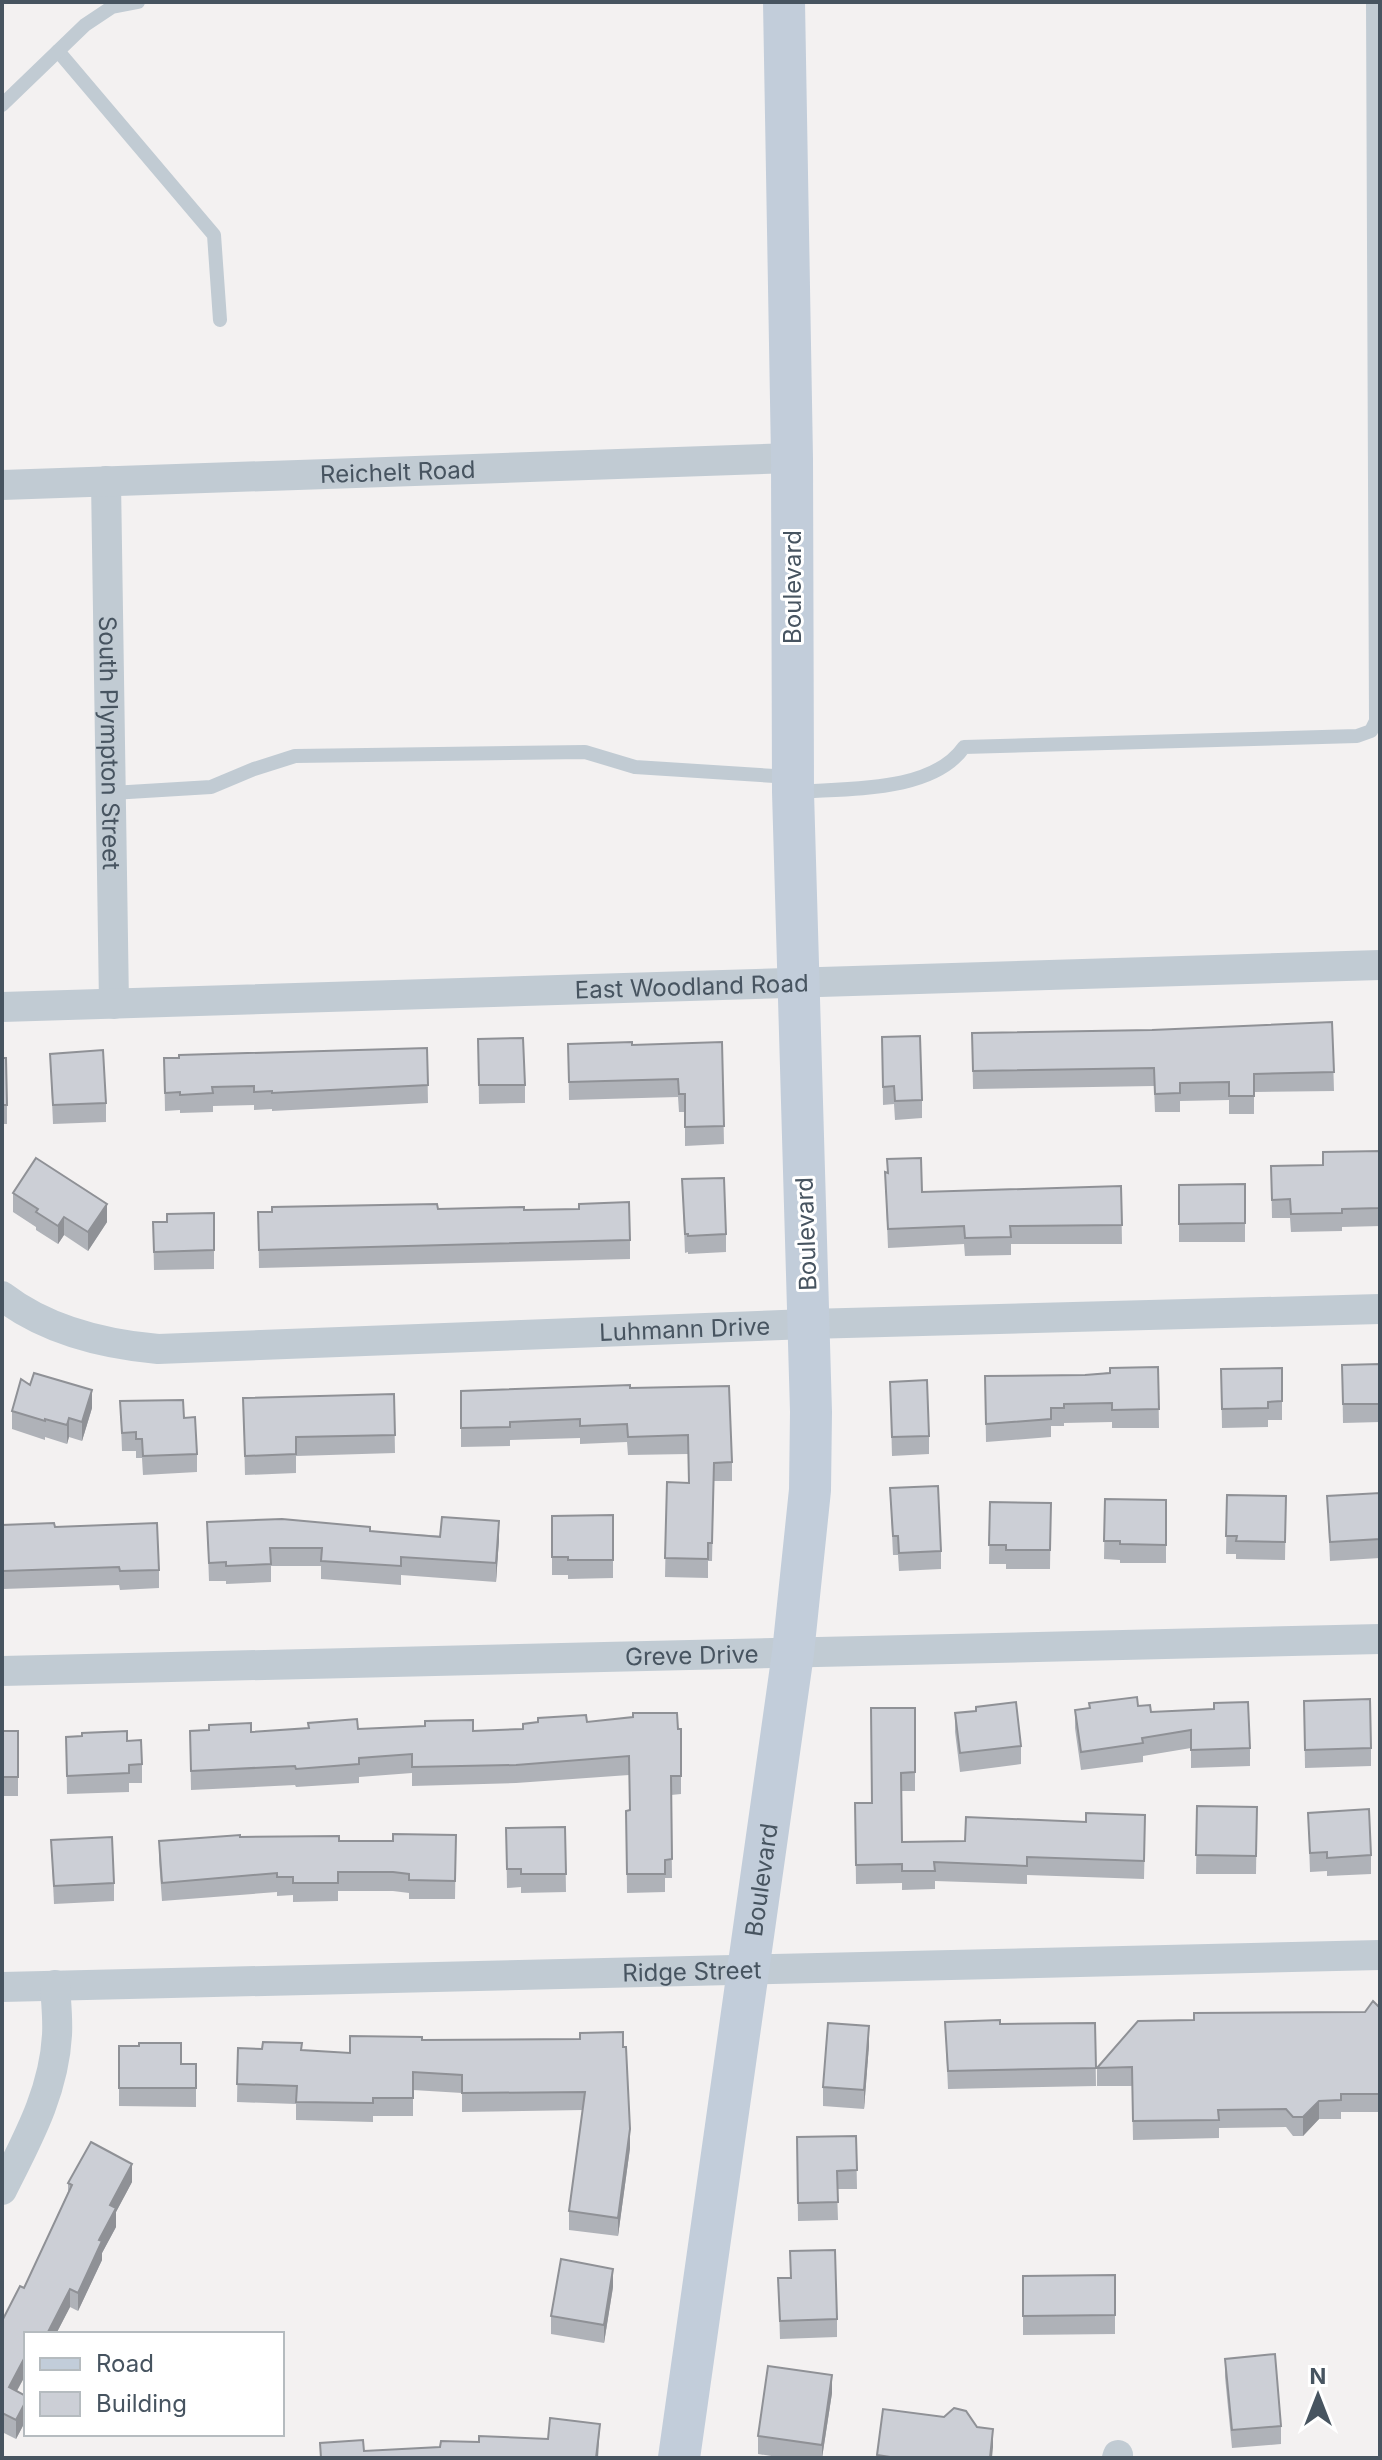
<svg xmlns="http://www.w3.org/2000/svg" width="1382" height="2460" font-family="Inter,sans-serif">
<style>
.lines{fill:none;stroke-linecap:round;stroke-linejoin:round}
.lane{stroke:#c1cbd3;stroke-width:14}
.street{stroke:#c1cbd3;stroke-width:30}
.secondary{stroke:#c2cdda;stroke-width:42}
.wall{fill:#afb2b8}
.shaded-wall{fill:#8f9196}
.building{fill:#cccfd6;stroke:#8f9196;stroke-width:2}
.labels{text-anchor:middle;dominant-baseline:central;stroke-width:6;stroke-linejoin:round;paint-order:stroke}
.street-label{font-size:24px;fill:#475460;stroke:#fff}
</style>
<rect width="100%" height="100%" fill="#f3f1f1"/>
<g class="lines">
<g class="lane">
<polyline points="58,51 214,235 220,320"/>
<polyline points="2,105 85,25 112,7 138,2"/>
<path d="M 795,792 C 847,788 932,793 964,747 L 1357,736 L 1371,731 L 1376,721 L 1373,2"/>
<polyline points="112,793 211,787 254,769 295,756 585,752 635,767 791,777"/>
</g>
<g class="street">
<path id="s1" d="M 106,481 L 114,1004"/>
<path id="s2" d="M 2,485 L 792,458"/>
<path id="s3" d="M 2,1007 L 1380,965"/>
<path id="s4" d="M 2,1296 C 46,1330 104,1344 158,1349 L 808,1324 L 1380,1309"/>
<path id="s5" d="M 2,1671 L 1380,1639"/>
<path id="s6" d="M 2,1987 L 1380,1955"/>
<path d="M 2,2190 C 27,2140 54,2092 57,2035 C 58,2019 56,2002 55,1985"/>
<polyline points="1117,2458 1118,2455"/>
</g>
<path class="secondary" id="s7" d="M 679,2458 L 793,1653 L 810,1490 L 811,1412 L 793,792 L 792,458 L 784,2"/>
</g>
<g class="wall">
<polygon points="1332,1022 1334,1091 1254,1092 1254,1114 1229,1114 1229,1100 1180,1101 1180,1112 1155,1112 1154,1086 973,1089 972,1033 1152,1030"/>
<polygon points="882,1037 922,1100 922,1118 895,1120 894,1104 883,1105"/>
<polygon points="478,1039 525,1085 525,1103 479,1104"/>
<polygon points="722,1042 724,1144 685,1146 685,1112 679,1112 678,1097 569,1100 568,1044 632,1045"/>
<polygon points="427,1048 428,1103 272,1111 272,1109 254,1110 254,1105 213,1106 213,1112 180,1113 180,1110 165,1111 164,1058"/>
<polygon points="50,1054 106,1103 106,1122 53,1124"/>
<polygon points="2,1058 7,1105 7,1124 2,1124"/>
<polygon points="1380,1151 1380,1226 1342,1227 1342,1231 1291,1232 1290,1218 1272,1218 1271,1166 1323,1165"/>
<polygon points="885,1172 922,1192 1121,1186 1122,1244 1011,1244 1011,1255 965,1256 964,1244 888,1248"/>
<polygon points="682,1179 726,1234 726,1252 688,1254 688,1252 685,1253"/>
<polygon points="1245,1184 1245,1242 1179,1242 1179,1185"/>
<polygon points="13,1193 107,1222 88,1251 64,1235 58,1244 36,1230 36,1227 13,1212"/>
<polygon points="438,1209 524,1210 630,1240 630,1259 259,1268 258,1212"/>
<polygon points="214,1213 214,1269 154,1270 153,1222 167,1222"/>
<polygon points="1380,1364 1380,1422 1343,1423 1342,1365"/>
<polygon points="1158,1367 1159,1428 1112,1428 1112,1422 1064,1423 1064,1426 1051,1426 1051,1437 986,1442 985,1376 1085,1375"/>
<polygon points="1282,1368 1282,1420 1268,1420 1268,1427 1222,1428 1221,1369"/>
<polygon points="890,1382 929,1436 929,1454 892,1456"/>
<polygon points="30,1385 92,1408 82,1441 69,1437 67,1444 45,1437 45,1440 12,1429 12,1411"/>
<polygon points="630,1388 732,1462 732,1481 714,1481 712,1561 708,1561 708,1578 665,1577 667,1482 689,1483 688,1454 628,1455 627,1442 580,1444 580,1438 510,1440 510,1446 461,1447 461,1391"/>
<polygon points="394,1394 395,1453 296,1456 296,1473 245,1475 243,1398"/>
<polygon points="120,1401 184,1418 197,1454 197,1472 143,1475 142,1458 136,1458 136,1451 122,1451"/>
<polygon points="890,1488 941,1551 941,1569 899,1571 898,1555 893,1555"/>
<polygon points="1380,1493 1380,1558 1330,1561 1327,1496"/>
<polygon points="1227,1495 1286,1496 1285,1560 1236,1559 1236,1554 1226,1554"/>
<polygon points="1105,1499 1166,1500 1166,1563 1120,1563 1120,1560 1104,1559"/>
<polygon points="990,1502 1051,1503 1050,1569 1006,1569 1006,1564 989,1564"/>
<polygon points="613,1515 613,1578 568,1579 568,1575 552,1575 552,1516"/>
<polygon points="207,1522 499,1539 496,1582 401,1575 401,1585 321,1579 321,1566 271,1566 271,1582 226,1584 226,1581 209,1581"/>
<polygon points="2,1525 55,1527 159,1570 159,1588 120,1590 119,1585 3,1589 3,1586 2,1586"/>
<polygon points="1304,1701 1371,1748 1371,1766 1305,1768"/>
<polygon points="1138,1706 1250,1748 1250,1766 1191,1768 1191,1748 1143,1756 1143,1762 1081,1770 1075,1728 1075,1710"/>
<polygon points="915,1708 915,1791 901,1791 902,1842 965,1841 1145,1833 1144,1879 1027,1875 1027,1884 935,1881 935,1889 902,1890 902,1883 856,1884 855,1803 872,1803"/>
<polygon points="955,1713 1021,1746 1021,1764 960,1772 955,1732"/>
<polygon points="587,1722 681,1729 681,1794 671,1795 672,1878 665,1878 665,1892 627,1893 626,1811 630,1810 629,1775 516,1783 412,1786 412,1773 359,1777 359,1783 296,1787 295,1785 191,1790 190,1731 251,1732 358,1729 473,1731 523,1729"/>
<rect x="2" y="1731" width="16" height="65"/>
<polygon points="82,1736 127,1741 142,1764 142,1783 129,1783 129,1792 67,1794 66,1737"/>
<polygon points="1197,1806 1257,1807 1256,1874 1196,1874"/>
<polygon points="1308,1813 1371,1855 1371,1874 1327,1876 1327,1871 1310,1872"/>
<polygon points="565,1827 566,1892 521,1893 521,1887 507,1888 506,1828"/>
<polygon points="456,1835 455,1899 409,1899 409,1893 393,1891 338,1891 338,1901 293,1902 293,1895 277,1896 277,1892 162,1901 159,1860 159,1841 393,1841"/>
<polygon points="51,1840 114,1883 114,1901 54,1904"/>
<polygon points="1380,2008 1380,2112 1341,2112 1341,2119 1319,2119 1303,2136 1293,2136 1286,2127 1219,2128 1219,2138 1133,2140 1132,2086 1097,2086 1097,2068 1194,2020 1365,2012"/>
<polygon points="945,2022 1000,2024 1095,2023 1096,2086 948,2089"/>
<polygon points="580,2039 630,2148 618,2236 569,2230 569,2211 583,2110 462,2112 462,2093 413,2090 413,2116 373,2116 373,2122 296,2120 296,2104 237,2102 238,2048 302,2050 350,2053 422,2040"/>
<polygon points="869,2045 864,2109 823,2106 823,2087"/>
<polygon points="119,2046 181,2064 196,2064 196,2107 119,2106"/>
<polygon points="856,2136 857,2189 837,2189 838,2220 798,2221 797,2137"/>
<polygon points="132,2182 116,2212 116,2227 102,2253 102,2260 78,2311 70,2307 56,2334 26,2334 26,2374 17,2391 26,2396 26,2420 16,2439 2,2432 2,2321 24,2288 68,2192 68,2183"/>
<polygon points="1115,2275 1115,2334 1023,2335 1023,2276"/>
<polygon points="778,2278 837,2319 837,2337 780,2339"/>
<polygon points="613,2287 604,2343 551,2334 551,2316"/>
<polygon points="1225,2359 1281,2426 1281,2444 1232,2448 1225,2377"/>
<polygon points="832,2393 822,2458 784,2458 758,2454 758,2436"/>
</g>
<g class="shaded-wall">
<polygon points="107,1204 107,1222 88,1251 88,1232"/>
<polygon points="64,1217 64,1235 58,1244 58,1226"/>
<polygon points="92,1390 92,1408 82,1441 82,1422"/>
<polygon points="69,1418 69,1437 67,1444 67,1425"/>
<polygon points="499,1521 499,1539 496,1582 496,1563"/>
<polygon points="869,2026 869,2045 864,2109 864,2090"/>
<polygon points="1319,2101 1319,2119 1303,2136 1303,2117"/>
<polygon points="630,2129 630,2148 618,2236 618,2218"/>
<polygon points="132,2164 132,2182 116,2212 116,2227 102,2253 102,2260 78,2311 78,2293 99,2240 110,2205"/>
<polygon points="613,2269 613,2287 604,2343 604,2325"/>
<polygon points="70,2289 70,2307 56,2334 47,2334"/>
<polygon points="26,2355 26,2374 9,2405 9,2387"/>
<polygon points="832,2375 832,2393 822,2458 822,2445"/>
<polygon points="26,2401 26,2420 16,2439 16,2420"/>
<polygon points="600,2424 598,2458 596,2458"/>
<polygon points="993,2429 993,2447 992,2458 990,2458"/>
</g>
<g class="building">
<polygon points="1332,1022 1334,1072 1254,1074 1254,1096 1229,1096 1229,1082 1180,1083 1180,1093 1155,1094 1154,1068 973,1071 972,1033 1152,1030"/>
<polygon points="920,1036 922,1100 895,1101 894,1086 883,1087 882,1037"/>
<polygon points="523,1038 525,1085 479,1085 478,1039"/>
<polygon points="632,1042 632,1045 722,1042 724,1126 685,1127 685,1094 679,1094 678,1079 569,1082 568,1044"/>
<polygon points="427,1048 428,1085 272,1093 272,1091 254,1092 254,1086 212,1087 213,1093 180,1095 180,1092 165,1093 164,1058 179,1058 179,1055"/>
<polygon points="103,1050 106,1103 53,1105 50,1054"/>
<polygon points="2,1058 6,1058 7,1105 2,1105"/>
<polygon points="1380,1151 1380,1208 1342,1209 1342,1213 1291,1214 1290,1199 1272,1200 1271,1166 1323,1165 1323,1152"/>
<polygon points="36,1158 107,1204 88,1232 64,1217 58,1226 36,1212 38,1209 13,1193"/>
<polygon points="921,1158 922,1192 1121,1186 1122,1225 1010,1226 1011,1237 965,1238 964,1226 888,1229 885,1172 888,1173 887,1159"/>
<polygon points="724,1178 726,1234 688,1236 688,1234 685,1234 682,1179"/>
<polygon points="1245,1184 1245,1223 1179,1224 1179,1185"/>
<polygon points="629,1202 630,1240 259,1250 258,1212 272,1212 272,1207 437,1204 438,1209 524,1207 524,1210 579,1209 579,1204"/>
<polygon points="214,1213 214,1250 154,1252 153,1222 167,1222 167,1214"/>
<polygon points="1380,1364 1380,1404 1343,1404 1342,1365"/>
<polygon points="1158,1367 1159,1409 1112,1410 1112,1403 1064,1404 1064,1408 1051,1408 1051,1419 986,1424 985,1376 1085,1375 1110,1373 1110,1368"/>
<polygon points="1282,1368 1282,1401 1268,1402 1268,1408 1222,1409 1221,1369"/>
<polygon points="34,1373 92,1390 82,1422 69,1418 67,1425 45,1419 45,1421 12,1411 21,1379 30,1385"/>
<polygon points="927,1380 929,1436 892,1437 890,1382"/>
<polygon points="630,1385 630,1388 729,1386 732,1462 714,1463 712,1543 708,1543 708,1559 665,1558 667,1482 689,1483 688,1435 628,1437 627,1424 580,1426 580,1419 510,1422 510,1427 461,1428 461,1391"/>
<polygon points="394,1394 395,1435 296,1437 296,1454 245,1456 243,1398"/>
<polygon points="183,1400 184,1418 195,1417 197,1454 143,1456 142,1439 136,1439 136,1432 122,1433 120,1401"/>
<polygon points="938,1486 941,1551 899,1553 898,1536 893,1536 890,1488"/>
<polygon points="1380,1493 1380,1539 1330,1542 1327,1496"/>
<polygon points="1227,1495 1286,1496 1285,1542 1236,1541 1237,1536 1226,1536"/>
<polygon points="1105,1499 1166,1500 1166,1545 1120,1544 1120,1541 1104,1541"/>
<polygon points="990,1502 1051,1503 1050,1550 1006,1550 1006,1545 989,1545"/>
<polygon points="613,1515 613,1560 568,1560 568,1557 552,1557 552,1516"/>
<polygon points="442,1517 499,1521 496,1563 401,1557 401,1566 321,1561 322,1548 270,1548 271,1564 226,1566 226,1562 209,1563 207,1522 282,1519 370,1527 370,1531 440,1537"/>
<polygon points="54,1523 55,1527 157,1523 159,1570 120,1571 119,1567 3,1571 3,1568 2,1568 2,1525"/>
<polygon points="1137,1697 1138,1706 1150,1705 1151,1712 1214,1709 1214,1703 1248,1702 1250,1748 1191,1750 1191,1730 1142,1738 1143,1743 1081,1752 1075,1710 1090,1708 1089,1703"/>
<polygon points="1370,1699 1371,1748 1305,1750 1304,1701"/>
<polygon points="1016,1702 1021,1746 960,1753 955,1713 976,1711 976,1707"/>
<polygon points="871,1708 915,1708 915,1772 901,1773 902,1842 965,1841 966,1817 1086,1822 1086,1813 1145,1815 1144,1861 1027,1857 1027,1866 934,1862 935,1871 902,1871 902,1864 856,1865 855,1803 872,1803"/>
<polygon points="633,1713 677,1713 678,1729 681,1729 681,1776 671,1776 672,1859 665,1860 665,1874 627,1874 626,1811 630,1810 629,1756 516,1765 412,1767 412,1754 359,1758 359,1764 296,1769 295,1766 191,1771 190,1731 209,1730 209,1725 251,1723 251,1732 309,1728 308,1723 357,1719 358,1729 425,1726 425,1721 473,1720 473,1731 523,1729 523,1724 538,1722 538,1718 586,1715 587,1722 633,1717"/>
<rect x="2" y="1731" width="16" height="46"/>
<polygon points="127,1731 127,1741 141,1740 142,1764 129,1765 129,1773 67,1776 66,1737 82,1736 82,1733"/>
<polygon points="1197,1806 1257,1807 1256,1856 1196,1855"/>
<polygon points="1369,1809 1371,1855 1327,1858 1327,1852 1310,1853 1308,1813"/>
<polygon points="565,1827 566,1874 521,1874 521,1869 507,1869 506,1828"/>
<polygon points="393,1834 456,1835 455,1881 409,1880 409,1874 393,1872 338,1872 338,1883 293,1883 293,1877 277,1877 277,1873 162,1883 159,1841 240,1835 240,1837 339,1836 339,1841 393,1841"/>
<polygon points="112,1837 114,1883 54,1886 51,1840"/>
<polygon points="1373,2001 1380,2008 1380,2094 1341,2094 1341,2100 1319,2101 1303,2117 1293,2117 1286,2109 1218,2110 1219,2120 1133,2121 1132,2067 1097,2068 1138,2021 1194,2020 1194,2013 1365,2012"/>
<polygon points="1000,2020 1000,2024 1095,2023 1096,2068 948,2071 945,2022"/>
<polygon points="828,2023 869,2026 864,2090 823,2087"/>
<polygon points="623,2032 623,2047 626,2047 630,2129 618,2218 569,2211 585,2092 462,2093 462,2075 413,2072 413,2098 373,2098 373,2103 296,2102 297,2086 237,2084 238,2048 262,2049 263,2042 302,2043 301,2050 350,2053 350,2036 422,2037 422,2040 580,2039 580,2033"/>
<polygon points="139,2043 181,2043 181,2064 196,2064 196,2088 119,2088 119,2046 139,2046"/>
<polygon points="856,2136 857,2170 837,2171 838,2202 798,2203 797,2137"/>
<polygon points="91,2142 132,2164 110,2205 116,2208 99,2240 102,2241 78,2293 70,2289 47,2334 26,2334 26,2355 9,2387 26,2396 26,2401 16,2420 2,2413 2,2321 20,2286 24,2288 72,2185 68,2183"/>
<polygon points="835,2250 837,2319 780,2321 778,2278 791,2278 790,2251"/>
<polygon points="561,2259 613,2269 604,2325 551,2316"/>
<polygon points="1115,2275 1115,2315 1023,2316 1023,2276"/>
<polygon points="1275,2354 1281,2426 1232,2430 1225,2359"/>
<polygon points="768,2366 832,2375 822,2445 758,2436"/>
<polygon points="954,2408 966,2411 977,2427 993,2429 990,2458 897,2458 877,2455 883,2409 944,2417"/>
<polygon points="550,2418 600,2424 596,2458 321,2458 320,2443 363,2440 364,2451 440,2447 441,2441 479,2442 479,2436 548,2439"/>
</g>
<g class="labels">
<g class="street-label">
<text stroke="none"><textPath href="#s2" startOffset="396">Reichelt Road</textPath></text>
<text transform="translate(792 587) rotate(-90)">Boulevard</text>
<text stroke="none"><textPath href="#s1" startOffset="262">South Plympton Street</textPath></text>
<text stroke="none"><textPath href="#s3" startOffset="690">East Woodland Road</textPath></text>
<text transform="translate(806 1234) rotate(-92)">Boulevard</text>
<text stroke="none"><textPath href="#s4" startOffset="694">Luhmann Drive</textPath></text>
<text stroke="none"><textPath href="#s5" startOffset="690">Greve Drive</textPath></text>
<text stroke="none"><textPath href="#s7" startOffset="584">Boulevard</textPath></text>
<text stroke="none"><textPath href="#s6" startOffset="690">Ridge Street</textPath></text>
</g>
</g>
<rect width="1382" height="2460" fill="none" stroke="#475460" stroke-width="8"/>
<rect x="24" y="2332" width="260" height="104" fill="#ffffff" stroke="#b5bbbf" stroke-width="2"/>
<rect x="40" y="2358" width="40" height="12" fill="#c2cdda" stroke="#b5bbbf" stroke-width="2"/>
<text x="96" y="2372" font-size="24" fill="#475460">Road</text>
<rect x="40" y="2392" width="40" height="24" fill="#cccfd6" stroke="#b5bbbf" stroke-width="2"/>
<text x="96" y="2412" font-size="24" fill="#475460">Building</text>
<g transform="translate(1318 2396)" stroke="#ffffff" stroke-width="6" paint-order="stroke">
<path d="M0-6L14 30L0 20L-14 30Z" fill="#475460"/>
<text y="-12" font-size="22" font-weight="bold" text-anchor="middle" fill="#475460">N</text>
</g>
</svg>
